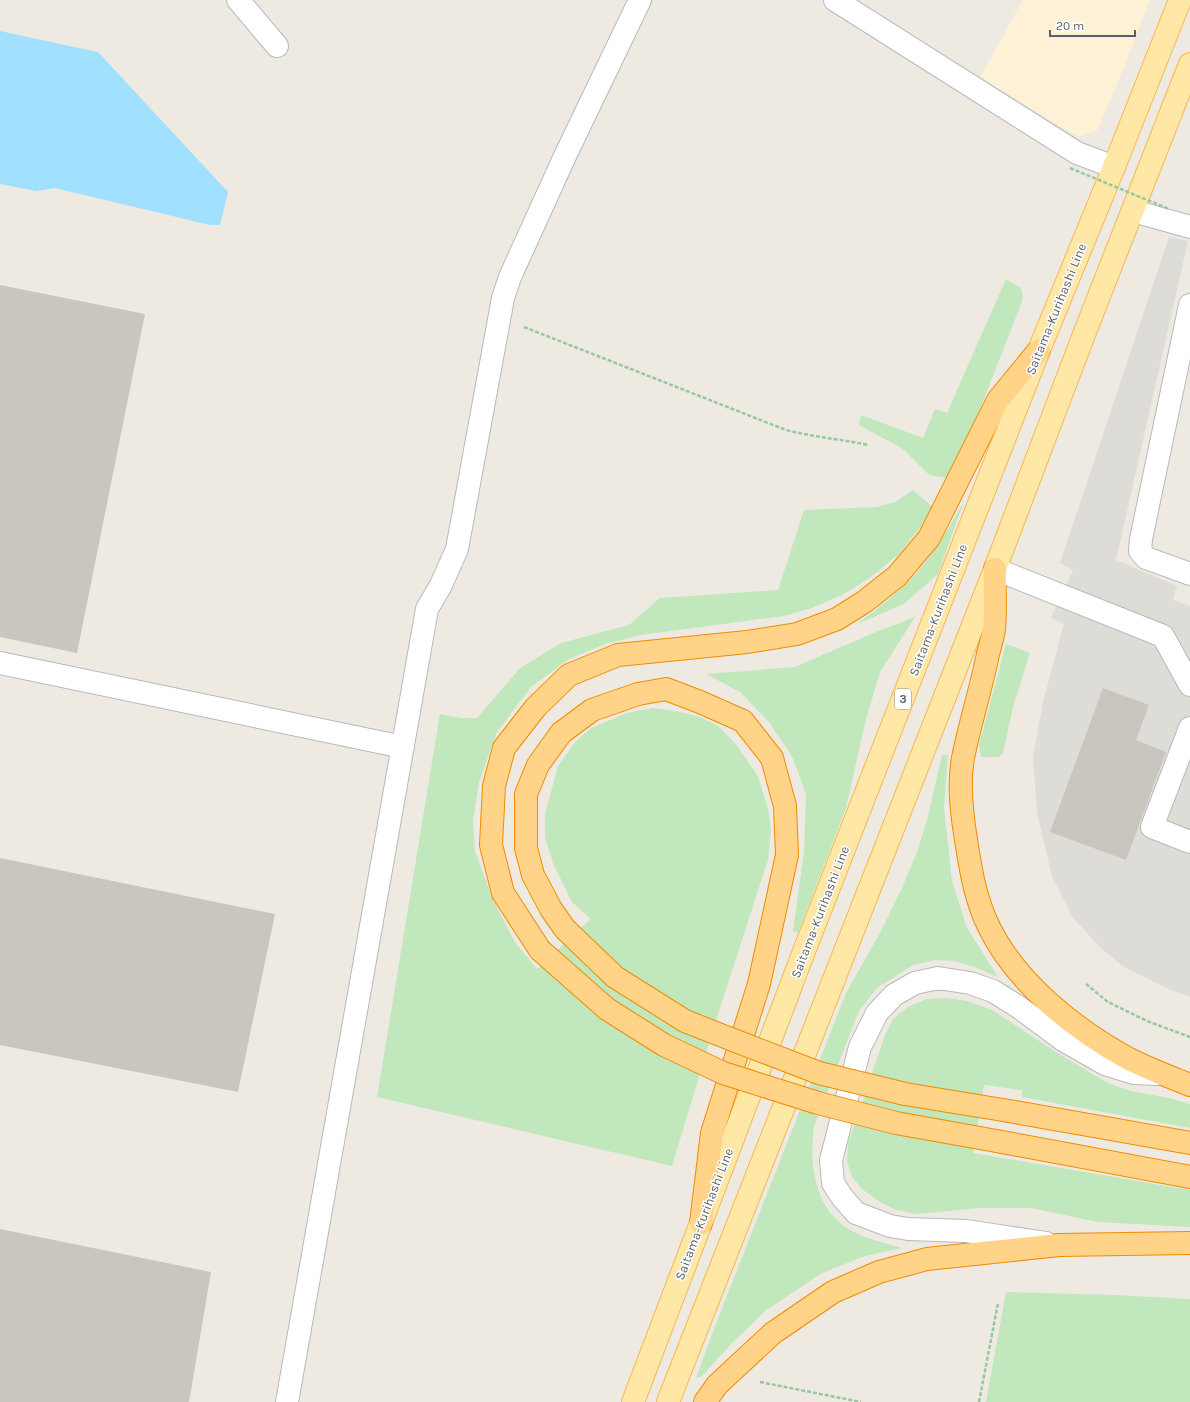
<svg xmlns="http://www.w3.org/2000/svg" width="1190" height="1402" font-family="Karla,sans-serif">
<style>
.commercial{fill:#fff1d6}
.industrial{fill:#dedcd6}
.green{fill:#c1e7bd}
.water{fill:#a1e0ff}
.building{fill:#c9c5bf}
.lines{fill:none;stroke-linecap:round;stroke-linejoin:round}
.minor-casing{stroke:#b5b9bd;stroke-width:24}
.major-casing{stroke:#f7b752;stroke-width:24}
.highway-casing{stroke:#f08b00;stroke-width:24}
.path{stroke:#96c89f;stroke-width:2.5;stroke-dasharray:4 2;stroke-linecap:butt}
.minor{stroke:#fff;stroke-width:22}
.major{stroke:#ffe7a6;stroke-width:22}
.highway{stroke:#ffd488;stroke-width:22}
.highway-bridge-casing{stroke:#f08b00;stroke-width:24;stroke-linecap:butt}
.path-bridge{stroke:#96c89f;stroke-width:2.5;stroke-dasharray:4 2;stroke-linecap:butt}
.highway-bridge{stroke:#ffd488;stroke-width:22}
.labels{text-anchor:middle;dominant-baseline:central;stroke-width:3;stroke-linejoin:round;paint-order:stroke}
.shield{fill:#fff;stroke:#8c8f92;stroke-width:1}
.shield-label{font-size:12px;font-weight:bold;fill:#5a5f63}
.street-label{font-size:13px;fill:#5a5f63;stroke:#fff}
</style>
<rect width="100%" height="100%" fill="#eeeae2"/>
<polygon class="commercial" points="1023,0 1150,0 1123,70 1097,131 1078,137 980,77"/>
<polygon class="industrial" points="1169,237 1188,241 1116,560 1177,586 1173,600 1190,606 1190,997 1171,990 1124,967 1103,950 1073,918 1052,876 1037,813 1033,757 1043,702 1064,624 1051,618 1073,570 1060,563"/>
<g class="green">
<polygon points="1006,279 1021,288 1023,299 962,455 950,478 933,476 927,473 903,449 859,425 861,415 923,438 935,409 947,413"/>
<polygon points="913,490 935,509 899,554 871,577 842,595 812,608 783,616 641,635 605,644 569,659 531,687 497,732 479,782 473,821 475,851 493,900 515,942 537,969 591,919 572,902 553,863 545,837 545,814 558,766 576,741 591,728 627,713 652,708 676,711 700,717 718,726 735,743 758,776 768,809 771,829 768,860 718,1014 672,1166 377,1097 440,714 461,718 477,718 520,668 561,643 629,625 660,598 778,590 804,510 877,507 895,502"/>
<path d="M 964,501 L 938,574 L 904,604 L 857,624 C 879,607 903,590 921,568 C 938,548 951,524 964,501 Z"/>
<polygon points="915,617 880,672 865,723 846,808 798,933 793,931 804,852 806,795 793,758 769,722 740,692 706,674 795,667 871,634"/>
<polygon points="1006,644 1030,653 1013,707 1003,753 999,757 981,757 979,745"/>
<path d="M 942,755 L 948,755 L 944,807 L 952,881 L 967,928 L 998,977 L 977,968 L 955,961 L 935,960 L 913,965 L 877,988 L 859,1011 L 814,1127 C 809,1164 814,1209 850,1230 C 866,1239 885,1243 902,1248 L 865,1256 L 822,1273 L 765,1311 L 733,1342 L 701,1377 L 696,1378 L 715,1326 L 846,993 L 881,931 L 902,888 L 917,852 L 927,820 Z"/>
<polygon points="947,998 967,1001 992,1010 1064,1057 1108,1083 1131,1091 1169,1098 1190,1104 1190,1128 1022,1097 1022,1090 984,1085 973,1153 1190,1190 1190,1227 1098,1222 1031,1208 979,1208 917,1214 896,1210 880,1202 862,1189 852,1177 847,1162 848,1143 885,1035 893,1019 908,1007 926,999"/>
<polygon points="1006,1292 1115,1295 1190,1299 1190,1402 986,1402"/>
</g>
<polygon class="water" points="0,31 98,52 228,192 220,225 210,225 55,188 36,191 0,184"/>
<g class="building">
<polygon points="0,285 145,314 77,653 0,637"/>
<polygon points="1103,688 1149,705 1136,740 1166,752 1126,860 1050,832"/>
<polygon points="0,858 275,914 238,1092 0,1045"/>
<polygon points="0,1229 211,1272 189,1402 0,1402"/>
</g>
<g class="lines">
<g class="minor-casing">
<g id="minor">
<polyline points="238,0 277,46"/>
<polyline points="835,0 1077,153 1114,167"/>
<polyline points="1133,211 1190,227"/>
<polyline points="1190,305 1141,539 1140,551 1146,558 1190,574"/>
<polyline points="995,569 1163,636 1190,685"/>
<polyline points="0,663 403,747"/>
<polyline points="1190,728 1152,827 1190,842"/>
<polyline points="1046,1243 966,1231 908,1229 890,1226 856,1213 842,1197 833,1183 831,1160 860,1047 877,1013 894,995 915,983 938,978 970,983 993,991 1020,1008 1063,1040 1105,1064 1134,1073 1158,1074"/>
<polyline points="287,1402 427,609 441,585 457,549 503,298 510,277 565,156 640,0"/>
</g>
</g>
<g class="major-casing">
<g id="major">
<polyline points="633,1402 803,954 1039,350 1114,167 1180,0"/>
<polyline points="668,1402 995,569 1083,337 1190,64"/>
</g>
</g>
<g class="highway-casing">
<g id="highway">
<path d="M 995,569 C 994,589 996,610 994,629 C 993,637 990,646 988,654 C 981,689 970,723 963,758 C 958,786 962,817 967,846 C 971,872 976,900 988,925 C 1015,982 1074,1029 1129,1059 C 1149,1069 1170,1077 1190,1085"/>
<polyline points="565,929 551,909 533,875 526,848 526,794 538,765 561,733 592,710 638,694 666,689 700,702 743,721 772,758 785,806 787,855 759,984 712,1133 701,1223"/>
<polyline points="540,950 503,893 491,845 494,786 504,748 536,707 569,675 618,655 747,642 797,634 837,619 864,602 897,576 929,538 998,400 1039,350"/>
<polyline points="1009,1111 1190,1143"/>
<polyline points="1002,1142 1190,1177"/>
<polyline points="705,1402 717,1385 773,1333 833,1292 879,1272 927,1259 1059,1245 1190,1243"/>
</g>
</g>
<g class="path">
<path d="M 524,327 L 786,430 C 813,437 840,439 868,445"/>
<polyline points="1086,984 1108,1002 1147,1021 1190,1037"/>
<polyline points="760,1382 861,1402"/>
<polyline points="979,1402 998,1303"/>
</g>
<use href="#minor" class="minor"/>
<use href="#major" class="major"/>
<use href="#highway" class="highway"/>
<g class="highway-bridge-casing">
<g id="highway-bridge">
<polyline points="565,929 615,977 685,1021 728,1038 819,1073 905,1094 1009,1111"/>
<polyline points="540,950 607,1009 664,1045 723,1073 818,1103 896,1123 1002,1142"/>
</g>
</g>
<polyline class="path-bridge" points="1070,168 1169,209"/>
<use href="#highway-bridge" class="highway-bridge"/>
</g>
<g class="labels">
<rect class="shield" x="895" y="689" width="16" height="20" rx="3"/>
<g class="shield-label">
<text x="903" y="699">3</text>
</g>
<g class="street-label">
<text transform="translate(1056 309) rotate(-68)">Saitama-Kurihashi Line</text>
<text transform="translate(938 610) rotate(-69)">Saitama-Kurihashi Line</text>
<text transform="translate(820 912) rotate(-69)">Saitama-Kurihashi Line</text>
<text transform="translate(704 1214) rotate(-69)">Saitama-Kurihashi Line</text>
</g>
</g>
<path d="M1050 30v6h85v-6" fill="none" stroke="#5a5f63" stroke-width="2"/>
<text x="1056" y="30" font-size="12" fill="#5a5f63" stroke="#ffffff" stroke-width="3" paint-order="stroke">20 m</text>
</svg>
